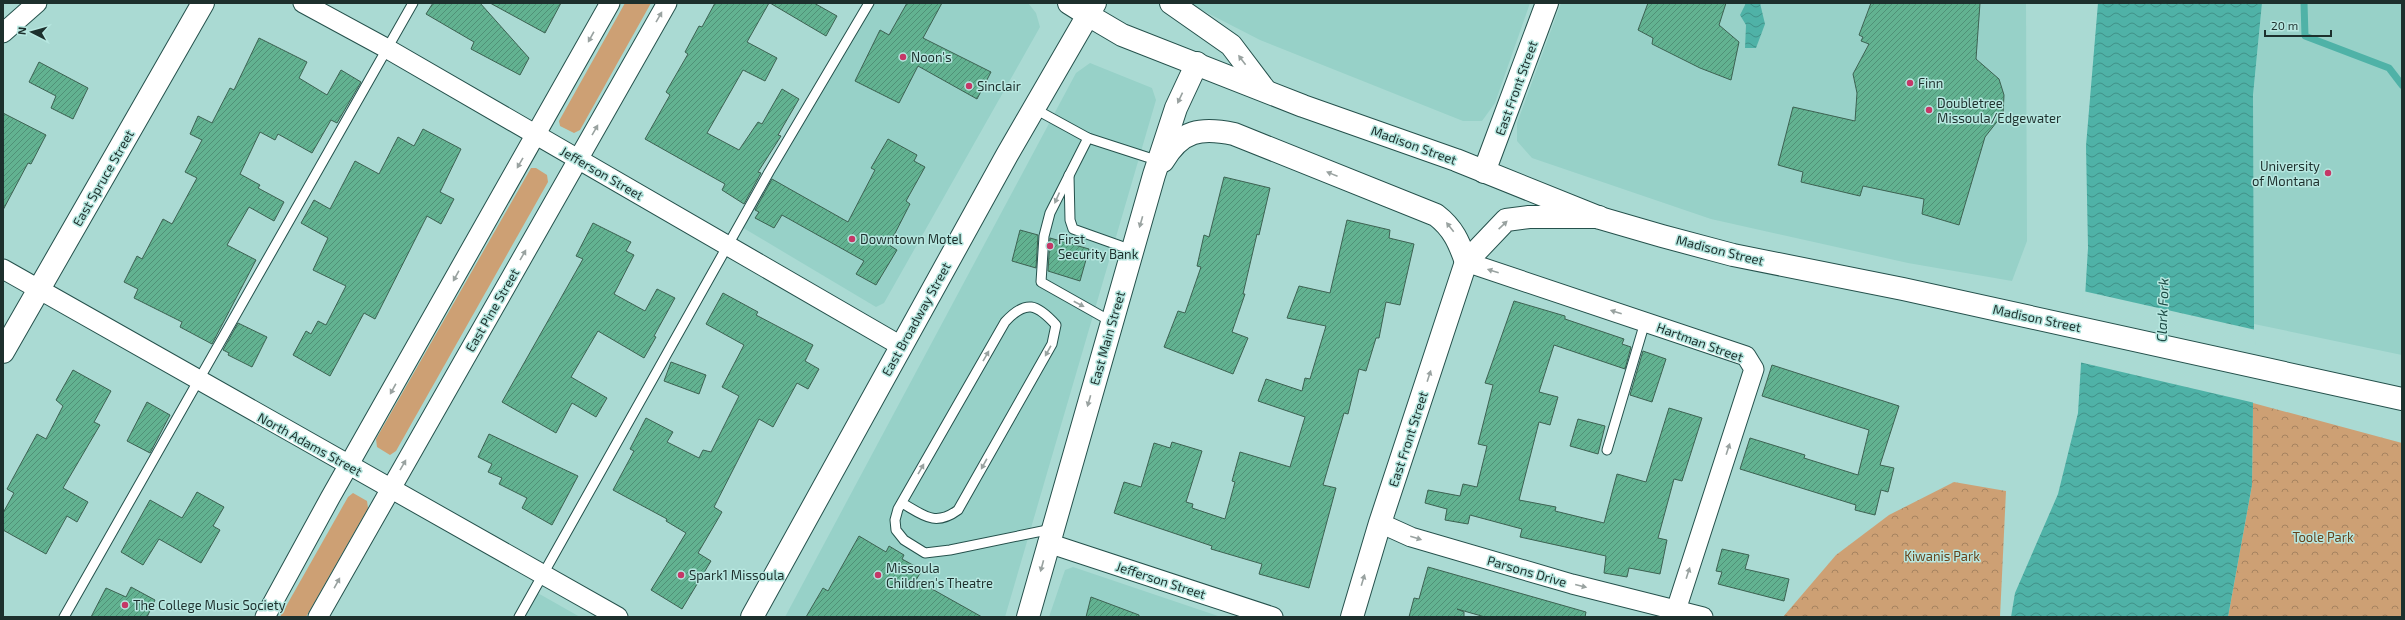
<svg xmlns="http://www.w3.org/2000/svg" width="2405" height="620" font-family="'Exo 2',sans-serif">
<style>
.built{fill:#97d1c8}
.green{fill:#cda074}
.park{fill:url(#park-crowns)}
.water{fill:url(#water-waves)}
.pier{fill:#aadad3}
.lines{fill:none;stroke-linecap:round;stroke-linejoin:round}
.stream{stroke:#4fb2a7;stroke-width:7}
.building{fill:url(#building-hatch);stroke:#3d6252}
.service-casing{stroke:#25514c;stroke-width:11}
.minor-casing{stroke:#25514c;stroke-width:21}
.tertiary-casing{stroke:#25514c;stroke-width:24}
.primary-casing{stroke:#25514c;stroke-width:24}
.trunk-casing{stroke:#25514c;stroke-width:24}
.service{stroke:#fff;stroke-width:9}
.minor{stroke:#fff;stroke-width:19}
.tertiary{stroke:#fff;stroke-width:22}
.primary{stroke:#fff;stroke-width:22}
.trunk{stroke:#fff;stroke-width:22}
.oneway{fill:#99a2a0}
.poi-dot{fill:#c53867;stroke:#b7e7e0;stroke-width:1.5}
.labels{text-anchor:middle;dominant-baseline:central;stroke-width:3;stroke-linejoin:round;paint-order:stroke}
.poi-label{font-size:13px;fill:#1d302d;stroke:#b7e7e0;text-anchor:start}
.street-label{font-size:13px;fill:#1d302d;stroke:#b7e7e0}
.park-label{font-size:13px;fill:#67421a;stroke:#b7e7e0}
.water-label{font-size:14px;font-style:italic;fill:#1d4a44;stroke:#b7e7e0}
</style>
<defs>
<pattern id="park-crowns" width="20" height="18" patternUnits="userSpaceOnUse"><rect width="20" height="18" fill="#cda074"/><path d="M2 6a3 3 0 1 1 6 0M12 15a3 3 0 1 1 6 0" fill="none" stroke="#a68360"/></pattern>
<pattern id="water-waves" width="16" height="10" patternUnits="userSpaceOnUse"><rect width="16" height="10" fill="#4fb2a7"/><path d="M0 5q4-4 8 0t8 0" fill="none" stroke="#419188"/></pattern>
<pattern id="building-hatch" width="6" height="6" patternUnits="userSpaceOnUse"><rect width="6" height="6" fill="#62b291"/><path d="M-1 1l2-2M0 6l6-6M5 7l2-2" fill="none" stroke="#509177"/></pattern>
</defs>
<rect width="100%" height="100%" fill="#aadad3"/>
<g class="built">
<polygon points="869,3 1028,3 1036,13 1040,27 884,303 876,307 740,226"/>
<polygon points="1188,3 1530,3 1495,103 1482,121 1463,121 1260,40"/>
<polygon points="1561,3 2026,3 2027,241 2012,281 1908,263 1711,219 1532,158 1517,141 1517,123"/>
<polygon points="2262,3 2402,3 2402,355 2254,324 2253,95"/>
<polygon points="1090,63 1152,88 1156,100 1005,617 785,617 1076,73"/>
<polygon points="1073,567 1221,617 1049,617 1065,570"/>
<polygon points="534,591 543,596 580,617 520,617"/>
</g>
<g class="green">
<polygon points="625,3 651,3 580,130 574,133 560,126 559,121"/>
<polygon points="531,168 536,168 547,175 548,182 396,451 390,455 377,447 376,439"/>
<polygon points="353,493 367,501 368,508 306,617 280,617 348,497"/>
</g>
<g class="park">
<polygon points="2253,403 2402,443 2402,617 2228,617 2252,485"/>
<polygon points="1954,482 2006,491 2000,617 1783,617 1836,555 1889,515"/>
</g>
<g class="water">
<polygon points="1746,3 1760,3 1765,24 1756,48 1745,48 1746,25 1740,15"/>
<polygon points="2098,3 2262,3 2253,95 2254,324 2252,485 2228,617 2011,617 2015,593 2058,494 2078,413 2088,248 2086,146"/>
</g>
<polygon class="pier" points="2083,291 2256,330 2255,403 2079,362"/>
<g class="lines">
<polyline class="stream" points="2304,3 2305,36 2389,68 2402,85"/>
</g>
<g class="building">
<polygon points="433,3 480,3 529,58 520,75 471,49 474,42 426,14"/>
<polygon points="490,3 561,3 545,33"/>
<polygon points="715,3 769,3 747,42 777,58 765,81 743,70 707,133 739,150 758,122 762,124 782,89 799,99 778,135 781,136 758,172 761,173 744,204 722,190 725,184 645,139 670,95 666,92 688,54 685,52 699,26 702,27"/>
<polygon points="770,3 814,3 837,16 826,36"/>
<polygon points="907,3 942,3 923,38 991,72 977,99 918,66 899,103 855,81 880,30 889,35"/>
<polygon points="1648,3 1726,3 1719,25 1739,42 1731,80 1700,68 1652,44 1653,38 1638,30"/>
<polygon points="1871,3 1980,3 1976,59 1999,79 2004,95 2003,114 1985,137 1959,225 1922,214 1924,199 1863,186 1860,196 1801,182 1803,172 1778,165 1793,107 1855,121 1857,93 1853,74 1869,44 1861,41 1863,37 1859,35"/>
<polygon points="259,38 307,62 299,78 327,95 341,70 361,82 337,123 331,120 312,153 278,134 275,140 260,132 240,174 260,185 258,188 284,202 274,221 249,207 227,245 256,260 212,344 180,327 182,322 134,298 138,289 124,282 137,256 142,259 163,219 172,224 197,178 185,172 202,140 190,134 198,116 212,123 230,88 234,90"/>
<polygon points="39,62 88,88 73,119 51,108 56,96 29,82"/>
<polygon points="3,113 46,135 31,164 28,163 3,210"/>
<polygon points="423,129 461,149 440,192 454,199 441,224 427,216 375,319 364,313 330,376 293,355 306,331 311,334 318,321 326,325 346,286 313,270 328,238 301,223 314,200 330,209 355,161 379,174 398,137 414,146"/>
<polygon points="888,139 917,155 914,161 925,167 906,201 910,204 889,245 897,250 876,285 856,274 864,261 782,215 774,228 755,218 759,212 755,210 772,179 848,222 875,170 871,168"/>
<polygon points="1224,177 1270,188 1259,235 1257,234 1243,294 1245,294 1232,332 1248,338 1233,374 1164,347 1178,311 1185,313 1201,267 1197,266 1204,235 1209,237"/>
<polygon points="1347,220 1390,230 1389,238 1414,244 1400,305 1386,302 1379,338 1376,338 1366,371 1359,369 1348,414 1344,413 1323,485 1336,488 1309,588 1259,574 1262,564 1211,549 1212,546 1114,513 1124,482 1141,487 1154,443 1170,448 1172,442 1202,451 1186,502 1193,504 1192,508 1225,519 1235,482 1232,481 1240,452 1290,467 1305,417 1258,401 1266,379 1302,391 1305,378 1310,379 1326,326 1287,318 1299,286 1330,293"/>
<polygon points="593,223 631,242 626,251 634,255 614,294 645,311 657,289 675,298 654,336 656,337 644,358 598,331 571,377 607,398 596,417 572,403 556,433 502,402 583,259 576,256"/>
<polygon points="1020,230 1038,235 1036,268 1012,261"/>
<polygon points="1050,238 1089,249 1080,281 1048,271"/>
<polygon points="723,293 758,312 756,315 813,345 805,361 819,369 808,389 797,383 773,427 759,419 714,507 722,512 698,553 711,561 682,609 651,590 686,533 666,521 667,519 613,490 634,451 630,449 646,418 673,432 667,442 699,458 703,450 711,452 739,396 722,387 744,345 706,324"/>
<polygon points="1514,301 1565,316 1565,319 1624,339 1622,344 1631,347 1625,369 1554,345 1539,392 1558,397 1550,425 1539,422 1519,500 1556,507 1555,511 1604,523 1617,474 1646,482 1669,408 1702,418 1682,481 1674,479 1658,538 1667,540 1660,574 1629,568 1627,577 1604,573 1606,556 1520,537 1522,529 1470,515 1468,524 1445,520 1447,509 1425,503 1428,490 1460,496 1463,484 1477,487 1487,446 1478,444 1493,385 1485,383"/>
<polygon points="238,323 267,337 252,367 228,355 229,353 223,350"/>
<polygon points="1643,351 1666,359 1652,402 1630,395"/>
<polygon points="671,362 706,375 699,394 664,381"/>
<polygon points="1772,365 1899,406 1880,465 1894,468 1888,492 1881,490 1875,515 1855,510 1856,505 1740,469 1750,438 1805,455 1804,458 1858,475 1869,430 1762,396"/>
<polygon points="73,370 111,391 94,422 100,425 63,488 88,502 77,522 67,516 46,554 3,530 3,513 14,493 7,489 37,434 46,439 63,406 56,400"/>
<polygon points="147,402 170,415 150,453 127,441"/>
<polygon points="1578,419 1605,426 1598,454 1570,446"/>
<polygon points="489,434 578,476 552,525 522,508 527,498 499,484 502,478 488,472 492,464 478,457"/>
<polygon points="197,492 224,507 213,526 220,530 201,563 159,539 143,565 121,552 150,500 182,518"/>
<polygon points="859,536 886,552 889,546 904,555 902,559 922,570 916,580 982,617 806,617 823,588 828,591"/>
<polygon points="1722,549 1749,555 1745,569 1789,579 1784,601 1718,584 1722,572 1716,571"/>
<polygon points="1428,567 1586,612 1585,617 1485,617 1457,609 1464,612 1464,617 1409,617 1414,598 1419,599"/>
<polygon points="131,587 155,600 147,617 91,617 106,588 126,597"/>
<polygon points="1091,597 1139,615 1139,617 1086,617"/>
</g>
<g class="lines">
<g class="service-casing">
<g id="service">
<polyline points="1035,109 1088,138 1159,161"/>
<polyline points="1088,138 1050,213 1044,236 1041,282 1112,322"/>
<polyline points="1069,175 1070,220 1073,229 1132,250"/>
<polyline points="1607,450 1645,322"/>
<path d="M 902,503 C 923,515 935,527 958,510 L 1052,344 L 1056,325 C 1037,304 1026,299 1005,322 L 898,509 L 895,520 L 896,530 L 904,540 L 925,553 L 950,550 L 1052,529"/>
<polyline points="64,617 413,3"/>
<polyline points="519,617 769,172 869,3"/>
</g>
</g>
<g class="minor-casing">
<g id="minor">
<polyline points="303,3 386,48 901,346"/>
<polyline points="3,33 37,3"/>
<polyline points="1466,262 1746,356 1754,369 1676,610"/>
<polyline points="3,269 618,617"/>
<polyline points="1380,523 1411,537 1572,584 1703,617"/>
<polyline points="1048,543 1273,617"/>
<polyline points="265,617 330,498 610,3"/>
<polyline points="318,617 667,3"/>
</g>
</g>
<g class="tertiary-casing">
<g id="tertiary">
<polyline points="1069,3 1088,15"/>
<path d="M 1163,161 C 1181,130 1201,127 1234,134 L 1436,215 C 1453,228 1459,242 1466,262"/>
<polyline points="1484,172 1547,3"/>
<polyline points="3,352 203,3"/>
<polyline points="1028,617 1154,175 1176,108 1197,63"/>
<polyline points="1352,617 1380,523 1466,262 1506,220 1529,217 1599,217"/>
</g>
</g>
<g class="primary-casing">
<polyline id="primary" points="752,617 1007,155 1088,15"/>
</g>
<g class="trunk-casing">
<g id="trunk">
<polyline points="1095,3 1088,15 1122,35 1303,106 1456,160 1600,218 1662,236 1733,255 1903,289 2402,399"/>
<polyline points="1171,3 1231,45 1265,90"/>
</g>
</g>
<use href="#service" class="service"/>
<use href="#minor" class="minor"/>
<use href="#tertiary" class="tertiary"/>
<use href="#primary" class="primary"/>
<use href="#trunk" class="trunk"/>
</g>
<defs><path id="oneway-solid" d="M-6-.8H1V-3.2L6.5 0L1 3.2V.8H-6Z"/></defs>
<g class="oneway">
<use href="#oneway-solid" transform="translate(659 17) rotate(-60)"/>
<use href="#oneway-solid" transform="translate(591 37) rotate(119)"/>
<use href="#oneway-solid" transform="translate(1242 60) rotate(-127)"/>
<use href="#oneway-solid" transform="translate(1180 98) rotate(115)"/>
<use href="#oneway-solid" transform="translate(595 130) rotate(-60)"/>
<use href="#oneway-solid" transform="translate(520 163) rotate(120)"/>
<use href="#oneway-solid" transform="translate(1332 174) rotate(-158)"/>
<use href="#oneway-solid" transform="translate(1057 198) rotate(114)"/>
<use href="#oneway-solid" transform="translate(1141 222) rotate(106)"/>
<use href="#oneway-solid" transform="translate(1503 225) rotate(-43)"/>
<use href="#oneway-solid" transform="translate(1450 227) rotate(-128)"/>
<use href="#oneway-solid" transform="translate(523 255) rotate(-60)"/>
<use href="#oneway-solid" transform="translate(1493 271) rotate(-162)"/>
<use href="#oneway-solid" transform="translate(456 276) rotate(119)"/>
<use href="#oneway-solid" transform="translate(1079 304) rotate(28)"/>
<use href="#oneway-solid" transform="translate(1616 312) rotate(-162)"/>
<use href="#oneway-solid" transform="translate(1048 351) rotate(119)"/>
<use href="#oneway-solid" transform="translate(986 356) rotate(-60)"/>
<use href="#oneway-solid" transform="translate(1429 376) rotate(-72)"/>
<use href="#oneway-solid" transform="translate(393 389) rotate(119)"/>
<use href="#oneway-solid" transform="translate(1089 401) rotate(106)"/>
<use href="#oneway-solid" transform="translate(1728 449) rotate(-72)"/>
<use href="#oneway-solid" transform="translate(984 464) rotate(119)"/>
<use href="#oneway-solid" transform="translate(403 465) rotate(-60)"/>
<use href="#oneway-solid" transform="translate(921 469) rotate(-60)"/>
<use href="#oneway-solid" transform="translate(1416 538) rotate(17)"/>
<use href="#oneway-solid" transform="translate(1042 566) rotate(105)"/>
<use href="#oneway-solid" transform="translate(1688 573) rotate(-72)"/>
<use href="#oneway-solid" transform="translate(1363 580) rotate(-73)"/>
<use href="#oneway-solid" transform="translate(337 583) rotate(-61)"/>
<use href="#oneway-solid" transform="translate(1581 586) rotate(14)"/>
</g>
<g class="poi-dot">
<circle cx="903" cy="57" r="4"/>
<circle cx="1910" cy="83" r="4"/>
<circle cx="969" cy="86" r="4"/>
<circle cx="1929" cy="110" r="4"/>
<circle cx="2328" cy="173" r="4"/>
<circle cx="852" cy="239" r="4"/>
<circle cx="1050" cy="246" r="4"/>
<circle cx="681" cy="575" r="4"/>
<circle cx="878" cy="575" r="4"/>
<circle cx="125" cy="605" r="4"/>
</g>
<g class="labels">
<g class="poi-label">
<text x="911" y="57">Noon's</text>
<text x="1918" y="83">Finn</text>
<text x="977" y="86">Sinclair</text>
<text x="1937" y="103">Doubletree<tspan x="1937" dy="15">Missoula/Edgewater</tspan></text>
<text x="2320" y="166" text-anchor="end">University<tspan x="2320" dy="15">of Montana</tspan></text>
<text x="860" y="239">Downtown Motel</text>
<text x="1058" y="239">First<tspan x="1058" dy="15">Security Bank</tspan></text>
<text x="886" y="568">Missoula<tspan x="886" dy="15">Children's Theatre</tspan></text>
<text x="689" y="575">Spark1 Missoula</text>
<text x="133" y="605">The College Music Society</text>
</g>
<g class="street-label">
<text transform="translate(1516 88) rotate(-70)">East Front Street</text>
<text transform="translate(1414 145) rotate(20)">Madison Street</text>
<text transform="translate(602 173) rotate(30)">Jefferson Street</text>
<text transform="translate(103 178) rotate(-60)">East Spruce Street</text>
<text transform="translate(1720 250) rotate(14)">Madison Street</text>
<text transform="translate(492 310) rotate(-60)">East Pine Street</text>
<text transform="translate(2037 318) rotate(12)">Madison Street</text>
<text transform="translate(916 319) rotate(-61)">East Broadway Street</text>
<text transform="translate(1107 338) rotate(-74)">East Main Street</text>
<text transform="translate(1700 342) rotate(20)">Hartman Street</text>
<text transform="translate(1408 439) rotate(-72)">East Front Street</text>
<text transform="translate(310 444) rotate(29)">North Adams Street</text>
<text transform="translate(1527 571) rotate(16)">Parsons Drive</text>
<text transform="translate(1161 580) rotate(18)">Jefferson Street</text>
</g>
<g class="park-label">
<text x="2323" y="537">Toole Park</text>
<text x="1942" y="556">Kiwanis Park</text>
</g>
<g class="water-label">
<text transform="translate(2162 310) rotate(-88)">Clark Fork</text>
</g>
</g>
<rect width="2405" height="620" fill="none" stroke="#1d302d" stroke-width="8"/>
<g transform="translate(32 32) rotate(276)" stroke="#b7e7e0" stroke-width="3" paint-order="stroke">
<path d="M0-3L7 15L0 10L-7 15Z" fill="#1d302d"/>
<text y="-6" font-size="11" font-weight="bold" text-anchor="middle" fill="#1d302d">N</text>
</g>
<path d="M2265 30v6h66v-6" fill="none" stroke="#1d302d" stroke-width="2"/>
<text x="2271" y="30" font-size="12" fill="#1d302d" stroke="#b7e7e0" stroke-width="3" paint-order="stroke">20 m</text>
</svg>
